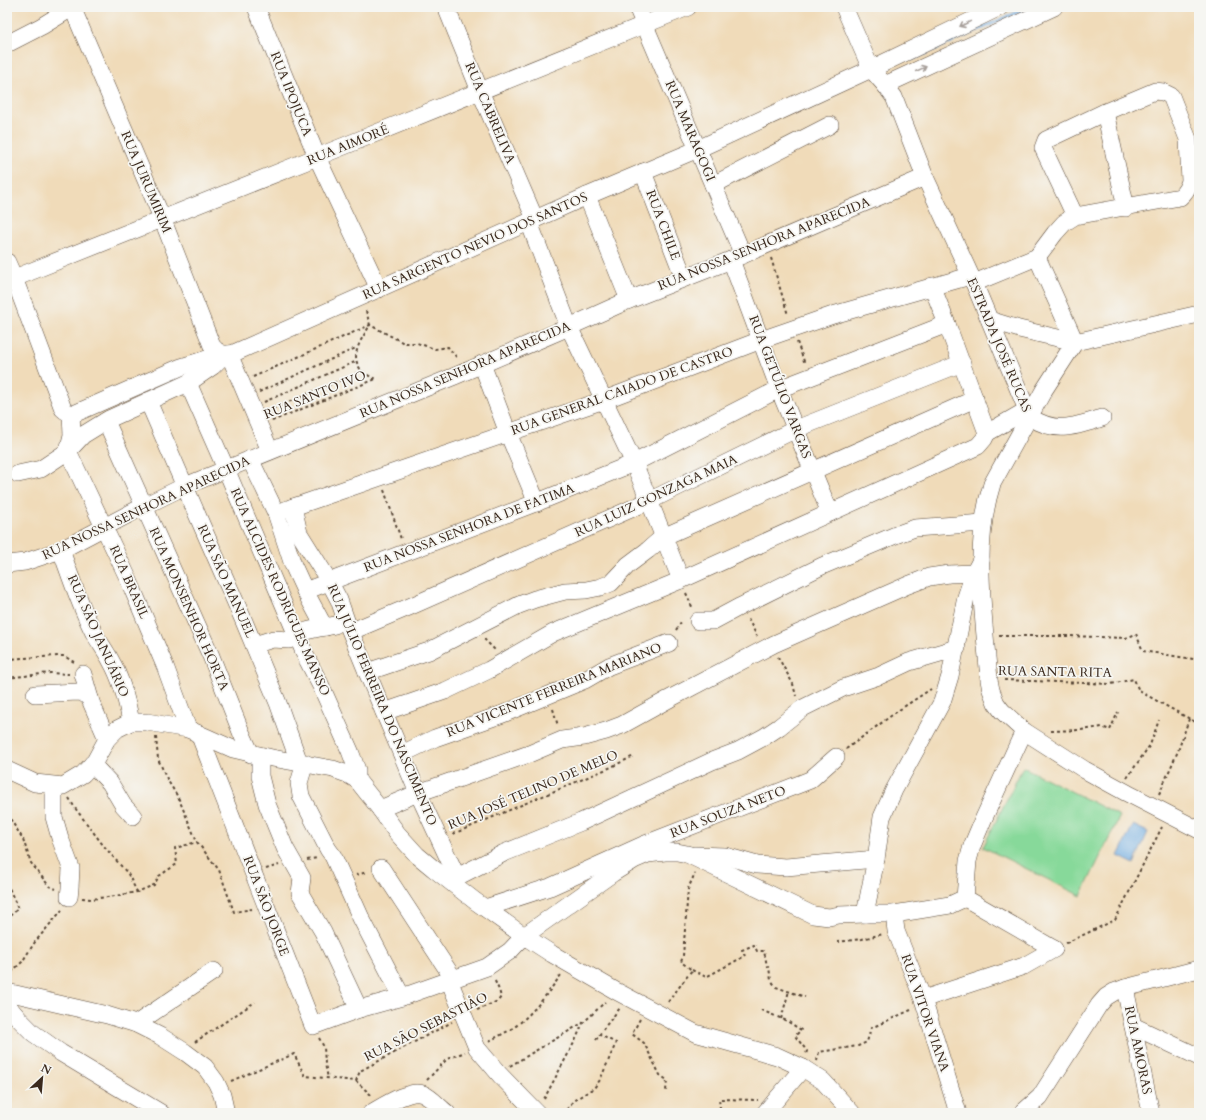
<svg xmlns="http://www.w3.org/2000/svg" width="1206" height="1120" font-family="Cardo,serif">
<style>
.green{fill:#87d99a;stroke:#61825c}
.water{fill:#6fabe0;stroke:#556a7f}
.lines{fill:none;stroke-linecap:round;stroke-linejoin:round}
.stream{stroke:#6fabe0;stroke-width:3.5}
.minor-casing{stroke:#564535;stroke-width:18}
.path{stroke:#564535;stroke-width:2;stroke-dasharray:3 3;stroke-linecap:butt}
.minor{stroke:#fff;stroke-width:17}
.oneway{stroke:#a79f9a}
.labels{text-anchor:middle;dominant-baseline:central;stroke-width:3.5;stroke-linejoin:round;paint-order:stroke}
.street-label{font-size:13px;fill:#3b2a1e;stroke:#f6f6f2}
</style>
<rect width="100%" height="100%" fill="#f6f6f2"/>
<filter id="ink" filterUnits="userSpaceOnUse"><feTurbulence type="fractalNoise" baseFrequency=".025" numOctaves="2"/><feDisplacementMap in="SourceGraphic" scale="8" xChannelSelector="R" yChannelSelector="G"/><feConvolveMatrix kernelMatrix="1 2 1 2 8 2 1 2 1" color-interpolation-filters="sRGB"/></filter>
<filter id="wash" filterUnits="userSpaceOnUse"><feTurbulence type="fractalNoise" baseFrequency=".012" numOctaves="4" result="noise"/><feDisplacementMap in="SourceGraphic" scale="16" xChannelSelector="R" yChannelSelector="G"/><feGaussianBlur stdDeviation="0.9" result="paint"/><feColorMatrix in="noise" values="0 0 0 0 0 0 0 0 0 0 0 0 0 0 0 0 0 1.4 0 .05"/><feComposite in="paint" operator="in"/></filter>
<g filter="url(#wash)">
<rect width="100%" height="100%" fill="#f0dbb9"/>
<polygon class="green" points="1023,767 1120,816 1081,896 983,847"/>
<polygon class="water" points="1133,825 1148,832 1134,864 1118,856"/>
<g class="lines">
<polyline class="stream" points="912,59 1030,7"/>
</g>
</g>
<g filter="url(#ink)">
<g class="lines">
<g class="minor-casing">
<g id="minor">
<polyline points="72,7 162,218 212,346 216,350 222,354"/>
<polyline points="256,7 317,157 379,289"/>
<polyline points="446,7 480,91 535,219"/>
<polyline points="637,7 743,255"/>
<polyline points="844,7 871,69 885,85 894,97 925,177 974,283 1030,417"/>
<polyline points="7,44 42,26 73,7"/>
<polyline points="885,85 1054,7"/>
<polyline points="1105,112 1126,208"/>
<polyline points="643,172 684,278"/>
<polyline points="713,185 830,125"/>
<polyline points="587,196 629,300"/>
<polyline points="529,222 569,327 634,463 681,580"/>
<polyline points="1037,257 1075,342"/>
<polyline points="731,260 779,389 830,513"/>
<path d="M 7,262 L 14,278 L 63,409 C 67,413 70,414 76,413 L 181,367 L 222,354 L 229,354 L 234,353 L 587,196 L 698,149 L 871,69 L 1000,7"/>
<polyline points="7,281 317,157 688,7"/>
<path d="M 974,283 L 1037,257 L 1055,233 L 1064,223 L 1075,216 L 1180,197 C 1186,192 1188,188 1190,181 L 1188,139 L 1171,96 L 1163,92 L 1155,91 L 1105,112 L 1046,140 L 1043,148 L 1075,216"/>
<polyline points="990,320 1019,329 1075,342 1199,314"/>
<path d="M 1075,342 L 1044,390 L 992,484 C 972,547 984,615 989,680 L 991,690 L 996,703 L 1002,711 L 1024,731 L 1085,770 L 1127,793 L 1199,830"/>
<polyline points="229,354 270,451"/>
<polyline points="482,364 508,433 537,503"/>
<polyline points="188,383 226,469 307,659 321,686 350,751 357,770 357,780"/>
<polyline points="148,401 202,526 243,619 278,703 299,762"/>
<polyline points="71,413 72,435 68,451 127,576 165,666 188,729"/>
<path d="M 1030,417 C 1056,434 1074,427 1102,418"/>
<polyline points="106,421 211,656 241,732 251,754"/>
<polyline points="987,433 1027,410"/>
<polyline points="250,459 276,513 293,565 305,591 321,621 326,627"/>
<polyline points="18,474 41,469 68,451 83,435 109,419 188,383 213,366 222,357"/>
<polyline points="293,507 299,533 329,581 339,600 347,623 367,672 418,793 457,877 453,883"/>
<polyline points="276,513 604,400 761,340 833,315 970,276"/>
<path d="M 61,550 C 71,578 80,606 94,633 C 99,642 106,651 111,661 C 122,680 127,701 131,722"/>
<polyline points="7,564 25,562 61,550 144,506 185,486 455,376 569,327 629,300 731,260 925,177"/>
<polyline points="305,591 543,500 634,463 779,389 947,324"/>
<polyline points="698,621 713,621 741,606 822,566 898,534 915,528 983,523"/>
<polyline points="352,631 409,607 649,501 796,429 962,363"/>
<path d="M 254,645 L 273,639 L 289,640 C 303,629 318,629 335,625"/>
<polyline points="367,672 429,651 519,605 535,599 565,591 586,590 601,587 611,583 628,565 648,550 663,537 975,399"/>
<polyline points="83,674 91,702 107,739"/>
<polyline points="35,694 78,692 83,693 90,698"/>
<polyline points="384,712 445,691 489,670 553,633 681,580 978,446 984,439 987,433 947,324 932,286"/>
<polyline points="199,734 313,1026 359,1009 402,997 487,967 510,951 524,936 613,873 634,860 648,854 665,852 677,852 687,854 813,915 829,917 839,915 865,914 876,859 882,817 894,790 942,702 950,676 966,597 974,573 981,560"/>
<polyline points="402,754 435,738 503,714 585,680 609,666 669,643"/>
<polyline points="260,756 260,776 267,804 285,848 302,878 300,893 323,932 359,1009"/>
<polyline points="305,763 299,783 301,796 328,849 333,856 361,918 402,997"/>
<polyline points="92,764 110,783 123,805 133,816"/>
<polyline points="7,770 35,783 63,786 83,774 95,761 107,739 117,729 131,722 147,722 188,729 233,749 272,758 333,769 347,774 357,780 380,809 397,833 417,855 434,869 475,901 524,936 552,954 616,991 695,1033 777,1056 803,1068 823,1081 852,1113"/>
<polyline points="54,786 54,817 60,838 71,868 70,888 69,897"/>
<polyline points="380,809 418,793 529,754 562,740 584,737 606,731 622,725 669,699 774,644 908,585 929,577 949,574 974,573"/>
<polyline points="694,855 725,856 757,865 786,867 876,859"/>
<polyline points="381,868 453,978"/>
<polyline points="457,877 504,853 581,822 712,761 738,751 764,737 779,727 803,708 843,688 879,676 909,662 957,648"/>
<polyline points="965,898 1054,949"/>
<polyline points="485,908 550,887 643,845 810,780 836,757"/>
<polyline points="865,914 894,914 950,905 965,898 968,861 972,846 983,820 1024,731"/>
<polyline points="894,914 896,931 923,999 958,1113"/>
<polyline points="449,980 477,1048 500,1075 537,1113"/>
<polyline points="1125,988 1151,1113"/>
<polyline points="7,992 107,1015 136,1024 160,1036 185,1052 205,1067 216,1082 222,1095 226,1113"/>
<polyline points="923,999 1024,966 1054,949"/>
<polyline points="7,1005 19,1019 33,1033 61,1053 161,1113"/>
<polyline points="136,1024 214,971"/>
<polyline points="1133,1026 1199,1057"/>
<path d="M 371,1113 C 382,1107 410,1088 423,1094 C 432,1098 439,1107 447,1113"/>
<polyline points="765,1113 803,1068"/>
<polyline points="1022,1113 1040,1097 1099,1005 1106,997 1114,992 1125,988 1199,969"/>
</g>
</g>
<g class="path">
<polyline points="771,258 788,315"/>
<path d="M 366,311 L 370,325 C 362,339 348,356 362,371 C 366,375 372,377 376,379"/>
<polyline points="797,342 805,364"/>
<polyline points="253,377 370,325 404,343 417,343 435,349 448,347 458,359"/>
<polyline points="259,392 356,348"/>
<polyline points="264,402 357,361"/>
<polyline points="267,411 362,371"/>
<polyline points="272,421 376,379"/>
<polyline points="384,490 401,539"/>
<polyline points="686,593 693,609"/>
<polyline points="748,619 757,636"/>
<polyline points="676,630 681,622 683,622"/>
<polyline points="999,636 1069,636 1126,638 1136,634 1143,651 1199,660"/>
<polyline points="484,639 495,650"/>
<polyline points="7,645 9,659"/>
<polyline points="778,657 793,684 796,696"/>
<polyline points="7,659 58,656 64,656 74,662"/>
<polyline points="7,678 50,673 69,674"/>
<polyline points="1004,680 1111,684 1134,679 1139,691 1199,724"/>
<polyline points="553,709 558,726"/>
<polyline points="1051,731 1081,730 1102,727 1110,730 1118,712"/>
<polyline points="156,737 158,759 168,781 178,797 197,842 219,870 234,912 252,909"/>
<polyline points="846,749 899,710 931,689"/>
<polyline points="1127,778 1150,745 1159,720"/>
<polyline points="1159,794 1178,751 1189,719"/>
<polyline points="69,798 75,808 103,845 128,874 137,892"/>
<polyline points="7,814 23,839 31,863 49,886 56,889"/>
<polyline points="453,834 609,768 634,756"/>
<polyline points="307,860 317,858"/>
<polyline points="266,869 279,865"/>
<polyline points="356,875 367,872"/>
<polyline points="7,883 18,909 7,918"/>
<polyline points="82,898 91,899 115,896 137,892 154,885 159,876 177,864 175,848 197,842"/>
<polyline points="837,942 862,939 883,934"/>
<polyline points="1066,943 1115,920 1162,827"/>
<polyline points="692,970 706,977 745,956 742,950 754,945 757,951 764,951 767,966 769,968 771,980 776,987 805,997"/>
<polyline points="7,976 22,962 35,942 62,910"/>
<polyline points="668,1002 692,970 681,962 683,956 688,889 695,873"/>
<polyline points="477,1010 498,1001 501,997 499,990 494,979"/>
<polyline points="761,1010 787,1021 801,1030 795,1036 807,1051 806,1054"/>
<polyline points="640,1019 632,1034 644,1043 660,1075 667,1080 666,1091"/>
<polyline points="781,1019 789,991"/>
<polyline points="319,1038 324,1047 325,1064 328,1078"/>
<polyline points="596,1040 604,1028 620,1008"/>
<path d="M 489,1041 C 497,1037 505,1033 513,1028 C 533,1014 547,994 561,975"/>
<polyline points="195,1042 255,1002"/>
<polyline points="817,1061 819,1052 858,1046 867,1042 871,1028 911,1010"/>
<polyline points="510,1066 584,1022 605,1002"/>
<polyline points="427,1080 447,1059 465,1052"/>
<polyline points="231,1081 294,1054 305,1076 356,1081 372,1096"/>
<polyline points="356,1081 360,1071 452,1022"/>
<polyline points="544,1099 575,1041 583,1023"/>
<polyline points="562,1113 568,1108 573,1101 594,1088 600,1080 616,1043 600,1035"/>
<polyline points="708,1113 720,1108 719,1099 758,1100"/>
</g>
<use href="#minor" class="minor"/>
</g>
<defs><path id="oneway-shaft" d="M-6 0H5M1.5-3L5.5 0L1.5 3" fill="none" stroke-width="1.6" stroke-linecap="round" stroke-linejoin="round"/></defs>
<g class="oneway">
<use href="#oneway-shaft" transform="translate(965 24) rotate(154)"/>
<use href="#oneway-shaft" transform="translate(921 69) rotate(-25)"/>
</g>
</g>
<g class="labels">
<g class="street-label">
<text transform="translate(291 94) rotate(68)">RUA IPOJUCA</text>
<text transform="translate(490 113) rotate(67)">RUA CABRELIVA</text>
<text transform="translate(690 131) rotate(67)">RUA MARAGOGI</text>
<text transform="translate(348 145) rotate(-22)">RUA AIMORÉ</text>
<text transform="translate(146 182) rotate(67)">RUA JURUMIRIM</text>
<text transform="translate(663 225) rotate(69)">RUA CHILE</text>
<text transform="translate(764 244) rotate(-22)">RUA NOSSA SENHORA APARECIDA</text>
<text transform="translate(475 246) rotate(-24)">RUA SARGENTO NEVIO DOS SANTOS</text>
<text transform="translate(999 345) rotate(67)">ESTRADA JOSÉ RUCAS</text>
<text transform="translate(465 370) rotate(-23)">RUA NOSSA SENHORA APARECIDA</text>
<text transform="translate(780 387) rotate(69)">RUA GETÚLIO VARGAS</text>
<text transform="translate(622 391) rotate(-20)">RUA GENERAL CAIADO DE CASTRO</text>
<text transform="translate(315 395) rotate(-22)">RUA SANTO IVO</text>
<text transform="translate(656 496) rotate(-25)">RUA LUIZ GONZAGA MAIA</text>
<text transform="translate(146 508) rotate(-25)">RUA NOSSA SENHORA APARECIDA</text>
<text transform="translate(469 528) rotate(-21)">RUA NOSSA SENHORA DE FATIMA</text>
<text transform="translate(226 581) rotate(66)">RUA SÃO MANUEL</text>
<text transform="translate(129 582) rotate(66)">RUA BRASIL</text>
<text transform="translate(280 592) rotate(66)">RUA ALCIDES RODRIGUES MANSO</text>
<text transform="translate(189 609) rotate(66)">RUA MONSENHOR HORTA</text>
<text transform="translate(98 636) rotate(66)">RUA SÃO JANUÁRIO</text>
<text transform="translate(1055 672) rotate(1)">RUA SANTA RITA</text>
<text transform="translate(554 690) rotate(-22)">RUA VICENTE FERREIRA MARIANO</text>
<text transform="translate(382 705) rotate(67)">RUA JÚLIO FERREIRA DO NASCIMENTO</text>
<text transform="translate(533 790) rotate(-23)">RUA JOSÉ TELINO DE MELO</text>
<text transform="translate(728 812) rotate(-21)">RUA SOUZA NETO</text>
<text transform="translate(266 906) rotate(69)">RUA SÃO JORGE</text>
<text transform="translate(925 1013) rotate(71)">RUA VITOR VIANA</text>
<text transform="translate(426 1027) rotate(-27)">RUA SÃO SEBASTIÅO</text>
<text transform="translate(1138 1050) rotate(78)">RUA AMORAS</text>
</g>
</g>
<rect width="1206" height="1120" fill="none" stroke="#f6f6f2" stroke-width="24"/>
<g transform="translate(42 1078) rotate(26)" stroke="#f6f6f2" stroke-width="3" paint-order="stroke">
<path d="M0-3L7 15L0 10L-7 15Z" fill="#3b2a1e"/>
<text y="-6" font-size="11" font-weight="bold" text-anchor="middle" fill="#3b2a1e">N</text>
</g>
</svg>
